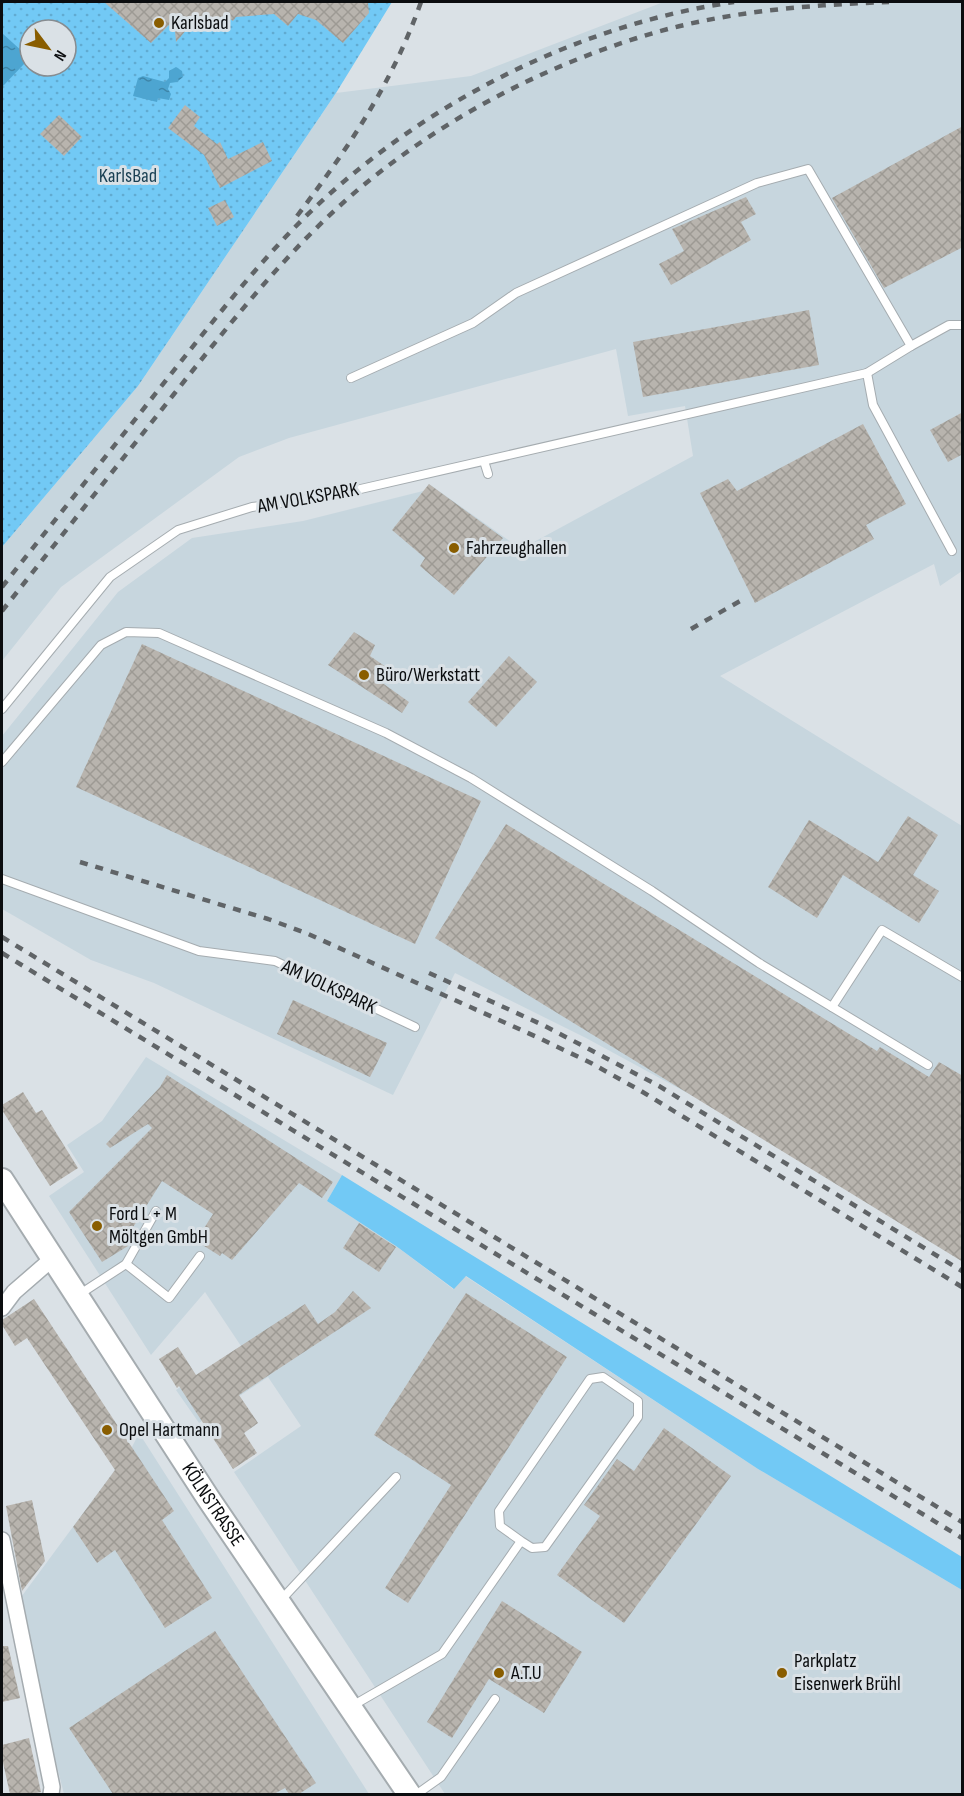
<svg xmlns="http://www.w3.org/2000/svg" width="964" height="1796" font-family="'Sofia Sans Condensed',sans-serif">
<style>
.built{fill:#c7d6de}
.grass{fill:#72c9f5}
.park{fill:url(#park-dots);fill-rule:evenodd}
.water{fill:url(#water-ripples)}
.building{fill:url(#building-cross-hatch)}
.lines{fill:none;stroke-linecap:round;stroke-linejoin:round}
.lane-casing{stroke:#a5acb0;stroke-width:10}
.street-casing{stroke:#a5acb0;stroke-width:18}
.secondary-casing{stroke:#a5acb0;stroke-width:26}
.lane{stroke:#fff;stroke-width:8}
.street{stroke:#fff;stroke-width:15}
.secondary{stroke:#fff;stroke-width:22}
.rail{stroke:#606467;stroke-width:4.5;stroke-dasharray:8 8;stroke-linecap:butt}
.poi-dot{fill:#895d00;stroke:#dae1e6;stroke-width:2}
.labels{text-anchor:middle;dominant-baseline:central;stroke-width:6;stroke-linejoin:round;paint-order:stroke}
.poi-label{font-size:20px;fill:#0b0d0f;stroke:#dae1e6;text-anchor:start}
.park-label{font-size:20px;fill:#193f52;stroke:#dae1e6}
.street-label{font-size:20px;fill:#0b0d0f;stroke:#dae1e6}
</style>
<defs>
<pattern id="park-dots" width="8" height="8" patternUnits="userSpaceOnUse" patternTransform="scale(1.5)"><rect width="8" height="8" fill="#72c9f5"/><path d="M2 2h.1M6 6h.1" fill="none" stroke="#61abd1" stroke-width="1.8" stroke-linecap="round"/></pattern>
<pattern id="water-ripples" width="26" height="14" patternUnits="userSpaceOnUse" patternTransform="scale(1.5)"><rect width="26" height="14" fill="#4da5d1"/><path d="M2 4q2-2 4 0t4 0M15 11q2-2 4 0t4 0" fill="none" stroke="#3e85a8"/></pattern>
<pattern id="building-cross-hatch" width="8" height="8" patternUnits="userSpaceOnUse" patternTransform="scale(1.5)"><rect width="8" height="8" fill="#b8b4ae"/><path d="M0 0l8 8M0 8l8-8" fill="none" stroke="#9d9a94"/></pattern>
</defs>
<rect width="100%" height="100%" fill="#dae1e6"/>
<g class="built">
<polygon points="672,2 962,2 962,571 940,586 934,564 720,676 962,826 962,1261 726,1114 586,1038 455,973 393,1095 154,983 91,960 2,909 2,736 118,592 192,538 303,521 427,490 429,484 521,549 693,456 685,406 628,416 616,349 289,438 239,457 61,587 2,661 2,547 138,386 336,93 471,76 661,3"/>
<polygon points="146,1057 342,1175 327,1201 396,1246 453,1289 465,1276 758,1469 962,1590 962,1794 445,1794 234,1472 301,1426 268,1377 199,1423 176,1390 241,1346 205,1292 151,1355 49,1196 84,1172 67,1145 102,1121"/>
<polygon points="139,1433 369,1794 64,1794 16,1604 132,1447"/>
</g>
<polygon class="grass" points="342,1175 962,1557 962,1590 758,1469 466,1276 454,1289 396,1246 327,1201"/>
<path class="park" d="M 2,2 L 392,2 L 336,93 L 138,386 L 2,547 ZM 30,30 L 66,30 L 66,66 L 30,66 Z"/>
<g class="water">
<polygon points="2,33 24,53 25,63 3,86"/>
<polygon points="176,67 182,71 183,77 177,82 170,83 168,89 171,94 169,100 158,98 157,102 133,96 138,78 143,76 165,82 169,78 169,71"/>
</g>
<g class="building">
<polygon points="104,2 368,2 369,13 343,43 316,20 298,14 288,26 274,14 236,17 233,21 227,17 195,20 176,42 174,20 151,43"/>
<polygon points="185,105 200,117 194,126 217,144 220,142 228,159 263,142 272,161 220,188 204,155 168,128"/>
<polygon points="59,115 82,137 64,156 40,134"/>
<polygon points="963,126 963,247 884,288 832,198"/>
<polygon points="746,197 756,214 741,222 751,240 671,285 659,264 684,251 672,229"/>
<polygon points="225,200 234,217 217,226 208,208"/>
<polygon points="809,310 819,365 643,397 633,342"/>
<polygon points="963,412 963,454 948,462 930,430"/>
<polygon points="863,424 906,504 866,525 874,539 755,603 700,493 728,479 737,491"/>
<polygon points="429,484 503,538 454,595 420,566 425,558 392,530"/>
<polygon points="354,632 375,645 370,656 389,669 381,682 409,702 402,713 328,665"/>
<polygon points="142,644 481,801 415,944 76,787"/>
<polygon points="509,656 537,682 496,727 468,702"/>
<polygon points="908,816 938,835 913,875 939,891 919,923 843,875 817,918 768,887 809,820 878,862"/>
<polygon points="506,824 877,1051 880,1047 929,1077 939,1062 963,1076 963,1262 435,938"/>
<polygon points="293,1000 387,1043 370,1077 277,1034"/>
<polygon points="167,1075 333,1182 322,1198 299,1183 232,1260 222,1253 220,1256 196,1241 213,1214 162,1181 125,1240 128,1246 102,1262 69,1212 152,1128 148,1124 110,1148 106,1144 160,1087"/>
<polygon points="23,1092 36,1113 42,1110 78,1168 50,1186 2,1110 2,1105"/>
<polygon points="359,1223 396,1247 379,1272 343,1248"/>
<polygon points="353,1291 371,1308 239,1395 258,1423 244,1433 257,1453 233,1469 179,1386 177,1388 159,1359 178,1347 196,1375 305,1304 318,1324 335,1312"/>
<polygon points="466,1293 567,1357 408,1603 385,1588 451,1485 374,1435"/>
<polygon points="34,1299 174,1511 162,1520 212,1598 165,1628 115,1550 97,1563 73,1527 115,1470 27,1338 15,1346 2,1325 2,1320"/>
<polygon points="664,1428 731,1476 624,1623 557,1575 600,1516 584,1505 617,1459 634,1471"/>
<polygon points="32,1500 45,1561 22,1591 6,1506"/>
<polygon points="502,1601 582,1652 544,1713 489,1679 452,1738 427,1722"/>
<polygon points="215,1631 316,1783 299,1794 289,1794 285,1788 274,1794 113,1794 69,1728"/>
<polygon points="2,1646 8,1646 20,1698 2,1702"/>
<polygon points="29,1738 41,1792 31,1794 10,1794 2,1758 2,1745"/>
</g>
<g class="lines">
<g class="lane-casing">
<g id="lane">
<polyline points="867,373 873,405 952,551"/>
<polyline points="351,378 473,323 516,293 757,183 808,169 911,346"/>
<polyline points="484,461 488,474"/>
<polyline points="2,709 110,577 178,530 252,507 330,496 867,373 911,346 949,325 962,325"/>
<polyline points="2,762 101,645 126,632 159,633 386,733 471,778 652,891 759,963 928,1065"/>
<polyline points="2,879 199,951 275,961 415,1027"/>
<polyline points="832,1007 882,930 962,977"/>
<polyline points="126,1264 169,1298 200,1256"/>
<polyline points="80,1294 126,1264 156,1211"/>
<polyline points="280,1601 396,1477"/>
<polyline points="352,1706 442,1654 521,1541 532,1548 545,1547 638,1417 638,1401 603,1377 590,1379 499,1511 500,1526 521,1541"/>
<polyline points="417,1794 441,1777 495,1699"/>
</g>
</g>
<g class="street-casing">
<g id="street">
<polyline points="2,1308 14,1292 52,1259"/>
<polyline points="2,1540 52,1787 51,1794"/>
</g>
</g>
<g class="secondary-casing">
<g id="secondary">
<path id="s1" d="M 2,1180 L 208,1498 L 409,1794"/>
</g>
</g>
<use href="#lane" class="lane"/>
<use href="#street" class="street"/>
<use href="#secondary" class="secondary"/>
<g class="rail">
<path d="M 297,216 C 349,147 392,84 421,2"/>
<path d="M 2,587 C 58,516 115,445 171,374 C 219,314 267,251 324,199 C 437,96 584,24 734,2"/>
<path d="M 2,611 C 59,539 117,466 174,394 C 232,321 289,248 360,188 C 442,120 536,70 637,38 C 718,12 804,5 889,2"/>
<polyline points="691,629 740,601"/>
<polyline points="80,862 268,919 306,933 539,1038 591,1063 641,1091 962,1287"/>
<polyline points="2,937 962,1522"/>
<polyline points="2,953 962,1538"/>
<polyline points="429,973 545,1026 659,1086 962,1271"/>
</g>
</g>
<g class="poi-dot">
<circle cx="159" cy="23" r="6"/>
<circle cx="454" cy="548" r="6"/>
<circle cx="364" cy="675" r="6"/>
<circle cx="97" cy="1226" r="6"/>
<circle cx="107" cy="1430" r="6"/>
<circle cx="499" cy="1673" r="6"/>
<circle cx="782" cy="1673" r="6"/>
</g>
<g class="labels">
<g class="poi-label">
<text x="171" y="23">Karlsbad</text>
<text x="466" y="548">Fahrzeughallen</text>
<text x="376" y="675">Büro/Werkstatt</text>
<text x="109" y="1214">Ford L + M<tspan x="109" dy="23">Möltgen GmbH</tspan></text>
<text x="119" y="1430">Opel Hartmann</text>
<text x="794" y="1661">Parkplatz<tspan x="794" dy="23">Eisenwerk Brühl</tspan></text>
<text x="511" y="1673">A.T.U</text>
</g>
<g class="park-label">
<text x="128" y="176">KarlsBad</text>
</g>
<g class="street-label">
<text transform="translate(308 498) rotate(-10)">AM VOLKSPARK</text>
<text transform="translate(329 987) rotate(25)">AM VOLKSPARK</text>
<text stroke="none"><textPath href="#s1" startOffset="387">KÖLNSTRASSE</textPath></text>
</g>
</g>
<rect width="964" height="1796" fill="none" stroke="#0b0d0f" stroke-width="6"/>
<g transform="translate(48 48) rotate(122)"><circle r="28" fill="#dae1e6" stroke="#878c90" stroke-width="1.5"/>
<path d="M0-4.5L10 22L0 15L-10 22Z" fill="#895d00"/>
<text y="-9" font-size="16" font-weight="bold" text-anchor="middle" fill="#0b0d0f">N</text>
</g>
</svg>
